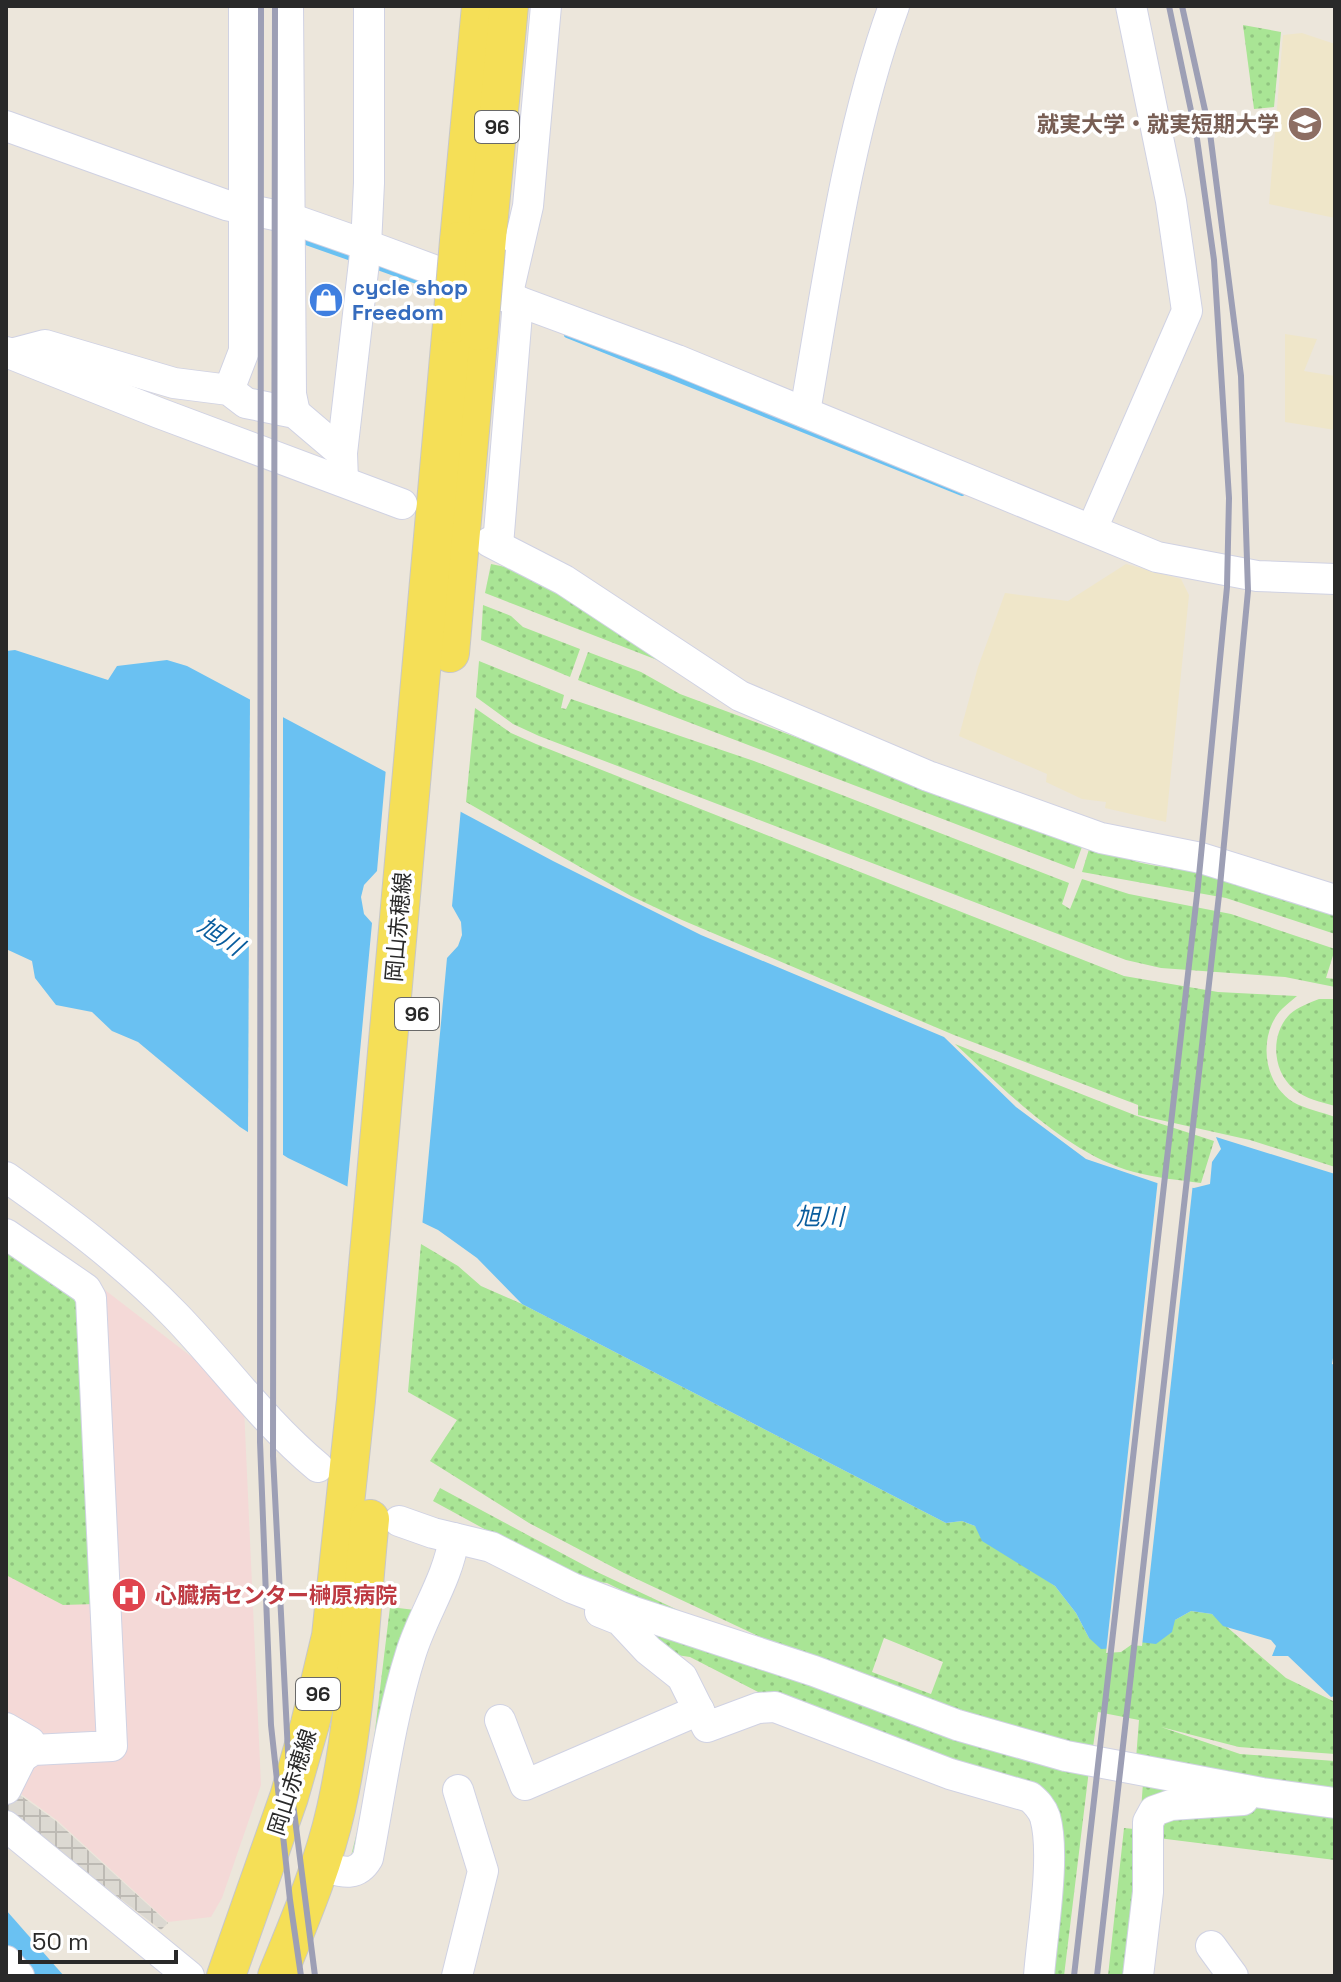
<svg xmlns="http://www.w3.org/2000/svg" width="1341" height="1982" font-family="'Space Grotesk','Noto Sans JP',sans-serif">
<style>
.education{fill:#efe6c9}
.medical{fill:#f4d9d7}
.grass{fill:url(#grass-dots);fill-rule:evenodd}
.plaza{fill:url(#plaza-grid)}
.water{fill:#6ac1f2}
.pier{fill:#ece6db}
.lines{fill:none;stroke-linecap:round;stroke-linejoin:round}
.stream{stroke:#6ac1f2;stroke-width:6}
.minor-casing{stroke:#d0d2e3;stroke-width:32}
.major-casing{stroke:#c7c7c7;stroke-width:40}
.minor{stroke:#fff;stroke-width:30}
.major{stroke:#f5df57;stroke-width:38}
.rail{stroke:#9d9fb5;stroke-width:6}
.major-bridge-casing{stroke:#c7c7c7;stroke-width:40;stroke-linecap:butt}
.major-bridge{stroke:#f5df57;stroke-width:38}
.labels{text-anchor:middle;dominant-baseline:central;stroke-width:7;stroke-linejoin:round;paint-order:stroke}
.shield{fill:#fff;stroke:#696969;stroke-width:2}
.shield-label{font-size:20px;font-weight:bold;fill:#292929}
.education-label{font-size:22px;font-weight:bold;fill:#785e54;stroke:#fff;text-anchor:end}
.shop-label{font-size:22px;font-weight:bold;fill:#366cbe;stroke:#fff;text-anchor:start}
.street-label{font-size:22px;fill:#292929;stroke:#fff}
.health-label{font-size:22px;font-weight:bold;fill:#be3a42;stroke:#fff;text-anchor:start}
.water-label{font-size:24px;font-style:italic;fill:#095d9e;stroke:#fff}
</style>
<defs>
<pattern id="grass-dots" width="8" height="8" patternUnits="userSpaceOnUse" patternTransform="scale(2)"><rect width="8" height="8" fill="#a9e595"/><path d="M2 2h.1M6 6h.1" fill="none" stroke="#91c480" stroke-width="1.8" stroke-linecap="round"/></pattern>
<pattern id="plaza-grid" width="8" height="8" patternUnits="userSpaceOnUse" patternTransform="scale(2)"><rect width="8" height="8" fill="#dcd9d2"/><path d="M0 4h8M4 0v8" fill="none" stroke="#bdbab4"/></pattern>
</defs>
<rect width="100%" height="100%" fill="#ece6db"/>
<g class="education">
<polygon points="1302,33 1335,44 1335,218 1269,204 1283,35"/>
<polygon points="1285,334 1317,339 1304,371 1335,376 1335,430 1285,422"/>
<polygon points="1126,564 1181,579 1189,595 1166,822 1105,808 1106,802 1082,799 1046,782 1047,774 959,736 978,667 1005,593 1068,601"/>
</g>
<polygon class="medical" points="6,1221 105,1290 219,1378 244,1407 261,1785 222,1898 211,1917 168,1922 58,1821 6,1783"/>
<g class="grass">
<polygon points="1243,25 1281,32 1274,107 1254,109"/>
<polygon points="491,564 524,571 683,670 485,593"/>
<polygon points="483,605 511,616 523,627 580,649 570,677 481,640"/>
<polygon points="588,652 641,672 680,694 1083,844 1074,869 578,680"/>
<polygon points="479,661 564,695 561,708 566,709 571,699 754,761 1069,883 1062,904 1070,909 1082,879 1129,894 1231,914 1335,949 1326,978 1335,979 1335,987 1285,977 1161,968 1126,960 539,736 513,724 476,697"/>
<path d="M 475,708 L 511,733 L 536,744 L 1124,976 L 1218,992 L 1297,996 C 1289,1003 1281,1008 1275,1018 C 1259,1045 1266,1085 1293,1102 C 1305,1109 1322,1112 1335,1117 L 1335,1167 L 1250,1140 L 1138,1115 L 1138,1105 L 954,1035 L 682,920 L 631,896 L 466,802 Z"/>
<path d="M 1090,846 C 1120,855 1157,874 1189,864 L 1335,912 L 1335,934 L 1226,898 L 1082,872 Z"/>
<path d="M 1319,999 L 1335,999 L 1335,1106 C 1321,1102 1305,1099 1294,1089 C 1272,1071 1270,1034 1290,1014 C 1298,1007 1309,1003 1319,999 Z"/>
<path d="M 955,1044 L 1137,1116 L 1214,1141 L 1201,1183 C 1179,1180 1156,1178 1134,1172 C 1067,1154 1005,1090 955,1044 Z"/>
<path d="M 421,1244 L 458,1266 L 481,1286 L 522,1304 L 946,1523 L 962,1521 L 975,1526 L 1027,1567 L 1055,1586 L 1076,1613 L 1089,1638 L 1175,1620 L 1191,1611 L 1212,1614 L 1286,1678 L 1335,1702 L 1335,1754 L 1239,1747 L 1161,1727 L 1240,1754 L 1335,1761 L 1335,1794 L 1136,1759 L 1139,1720 L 1098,1712 L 1092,1754 L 816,1663 L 624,1573 L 529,1523 L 430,1461 L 457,1420 L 408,1392 ZM 884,1638 L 943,1662 L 931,1694 L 872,1672 Z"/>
<polygon points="6,1248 80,1298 95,1604 63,1605 6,1575"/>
<polygon points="440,1488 595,1571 718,1629 661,1610 607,1583 578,1580 433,1501"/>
<polygon points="390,1607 415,1610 370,1810 351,1856 368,1788"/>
<polygon points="625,1618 1089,1770 1064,1976 1043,1976 1048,1813 774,1700 690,1657 663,1653"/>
<polygon points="1143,1783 1250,1797 1155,1802 1131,1976 1108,1976 1124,1828 1134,1829 1141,1810"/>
<polygon points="1239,1806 1335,1810 1335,1860 1158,1838 1155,1820"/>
</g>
<polygon class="plaza" points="6,1785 56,1821 168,1923 161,1930 6,1811"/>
<g class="water">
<polygon points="15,650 108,680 117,666 167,660 187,666 553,861 701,935 944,1037 1016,1107 1086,1159 1160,1184 1194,1188 1210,1184 1212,1162 1221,1149 1216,1137 1335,1174 1335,1346 1332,1364 1335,1365 1335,1696 1331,1697 1288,1656 1272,1656 1276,1646 1271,1640 1223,1626 1212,1614 1191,1611 1175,1620 1172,1632 1156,1644 1130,1641 1120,1648 1101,1649 1089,1638 1076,1613 1055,1586 982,1541 975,1526 962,1521 946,1523 522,1304 477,1258 438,1230 288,1158 240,1127 138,1042 112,1031 92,1012 56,1005 35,978 32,961 6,949 6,651"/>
<polygon points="6,1910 64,1976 27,1976 6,1952"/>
</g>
<g class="pier">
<polygon points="250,695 283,713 283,1160 248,1137"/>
<polygon points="386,768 461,808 452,906 461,922 462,935 458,946 447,958 422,1227 347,1191 372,923 364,914 361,897 364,885 377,871"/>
<polygon points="1158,1179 1193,1183 1142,1646 1131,1645 1121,1652 1106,1653"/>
</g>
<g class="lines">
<g class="stream">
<polyline points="300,240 357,260"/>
<polyline points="372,265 444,291"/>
<polyline points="567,335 962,493"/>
</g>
<g class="minor-casing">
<g id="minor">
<polyline points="288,6 291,394 295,413"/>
<polyline points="6,126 226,205 289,218 366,245 677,360 1157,557 1257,576 1335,579"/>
<polyline points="507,297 528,206 546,6"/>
<polyline points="6,352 159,413 402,504"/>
<polyline points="11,354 45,345 174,383 229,390 246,403 295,413 342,453"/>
<polyline points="229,390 244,351 244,6"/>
<path d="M 805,412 C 828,280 848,132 894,6"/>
<polyline points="343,481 342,453 366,245 369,183 369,6"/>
<polyline points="1092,529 1187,311 1171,201 1131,6"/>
<polyline points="490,542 564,580 740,696 928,776 1101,838 1201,858 1335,900"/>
<polyline points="498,545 518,301"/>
<path d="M 6,1177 C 66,1219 125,1263 176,1316 C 224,1366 264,1422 318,1467"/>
<polyline points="6,1234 86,1289 91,1298 112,1746 33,1750 22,1757 6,1757"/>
<polyline points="399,1521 433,1533 491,1547 572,1588 634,1612 814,1671 957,1725 1066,1756 1262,1793 1335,1803"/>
<path d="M 600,1612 L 620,1620 L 648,1650 L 682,1677 L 707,1727 L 758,1708 L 775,1707 L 950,1774 L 1030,1797 C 1037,1803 1042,1808 1045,1817 C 1056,1855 1042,1934 1039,1976"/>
<polyline points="500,1720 525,1785 699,1710"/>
<polyline points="6,1728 30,1742 33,1750"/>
<polyline points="6,1789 22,1757"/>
<polyline points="6,1826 189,1976"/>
<path d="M 320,1866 C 340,1871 356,1879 368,1858 C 381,1790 390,1719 411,1653 C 423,1614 448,1579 454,1538"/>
<polyline points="1211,1946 1233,1976"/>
<polyline points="6,1961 19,1976"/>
<polyline points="457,1976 483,1871 458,1790"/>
<polyline points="1138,1976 1148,1892 1148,1822 1154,1811 1171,1805 1243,1800"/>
</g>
</g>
<g class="major-casing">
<g id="major">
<polyline points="459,241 481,6"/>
<polyline points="486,248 509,6"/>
<polyline points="450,653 479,331"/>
<polyline points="226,1976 289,1797 310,1724 331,1636 356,1400 452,324"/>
<path d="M 277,1976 C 299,1922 323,1867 336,1809 C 357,1715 360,1616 370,1519"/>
</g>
</g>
<use href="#minor" class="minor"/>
<use href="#major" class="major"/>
<g class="rail">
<polyline points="261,6 260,1442 271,1725 290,1900 301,1976"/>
<polyline points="275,6 273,1456 289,1772 315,1976"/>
<polyline points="1074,1976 1198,886 1227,587 1229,498 1214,260 1197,139 1169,6"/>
<polyline points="1097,1976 1220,886 1248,591 1241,376 1210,133 1182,6"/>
</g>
<g class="major-bridge-casing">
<g id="major-bridge">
<polyline points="452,324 459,241"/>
<polyline points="479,331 486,248"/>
</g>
</g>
<use href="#major-bridge" class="major-bridge"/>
</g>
<defs>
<g id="university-disc" transform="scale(1.8)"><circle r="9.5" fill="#8d6e63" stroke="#fff"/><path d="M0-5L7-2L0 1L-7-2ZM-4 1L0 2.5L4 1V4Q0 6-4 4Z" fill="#fff"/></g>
<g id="shop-disc" transform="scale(1.8)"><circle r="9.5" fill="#3f7fe0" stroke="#fff"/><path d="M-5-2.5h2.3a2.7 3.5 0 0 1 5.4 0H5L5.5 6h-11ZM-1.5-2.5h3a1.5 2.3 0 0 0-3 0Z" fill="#fff"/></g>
<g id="hospital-disc" transform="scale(1.8)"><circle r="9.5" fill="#e0444e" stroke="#fff"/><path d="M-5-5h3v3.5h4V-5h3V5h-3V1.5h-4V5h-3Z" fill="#fff"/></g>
</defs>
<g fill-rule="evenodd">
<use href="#university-disc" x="1305" y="124"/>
<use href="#shop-disc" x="326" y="300"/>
<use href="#hospital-disc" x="129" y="1595"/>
</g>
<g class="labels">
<g class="shield">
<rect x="475" y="111" width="44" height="32" rx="6"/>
<rect x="395" y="998" width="44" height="32" rx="6"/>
<rect x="296" y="1678" width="44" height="32" rx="6"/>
</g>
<g class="shield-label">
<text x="497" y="127">96</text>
<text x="417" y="1014">96</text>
<text x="318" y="1694">96</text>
</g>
<g class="education-label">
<text x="1279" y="124">就実大学・就実短期大学</text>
</g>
<g class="shop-label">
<text x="352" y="287">cycle shop<tspan x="352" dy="25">Freedom</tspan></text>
</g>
<g class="street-label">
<text transform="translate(398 927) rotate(-85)">岡山赤穂線</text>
<text transform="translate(292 1782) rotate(-72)">岡山赤穂線</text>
</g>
<g class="health-label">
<text x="155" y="1595">心臓病センター榊原病院</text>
</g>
<g class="water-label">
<text transform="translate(221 936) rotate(33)">旭川</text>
<text x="820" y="1216">旭川</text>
</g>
</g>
<rect width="1341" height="1982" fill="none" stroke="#292929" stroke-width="16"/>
<path d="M20 1950v12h156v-12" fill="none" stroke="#292929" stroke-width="4"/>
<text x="32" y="1950" font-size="24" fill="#292929" stroke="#ffffff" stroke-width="6" paint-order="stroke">50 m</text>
</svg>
